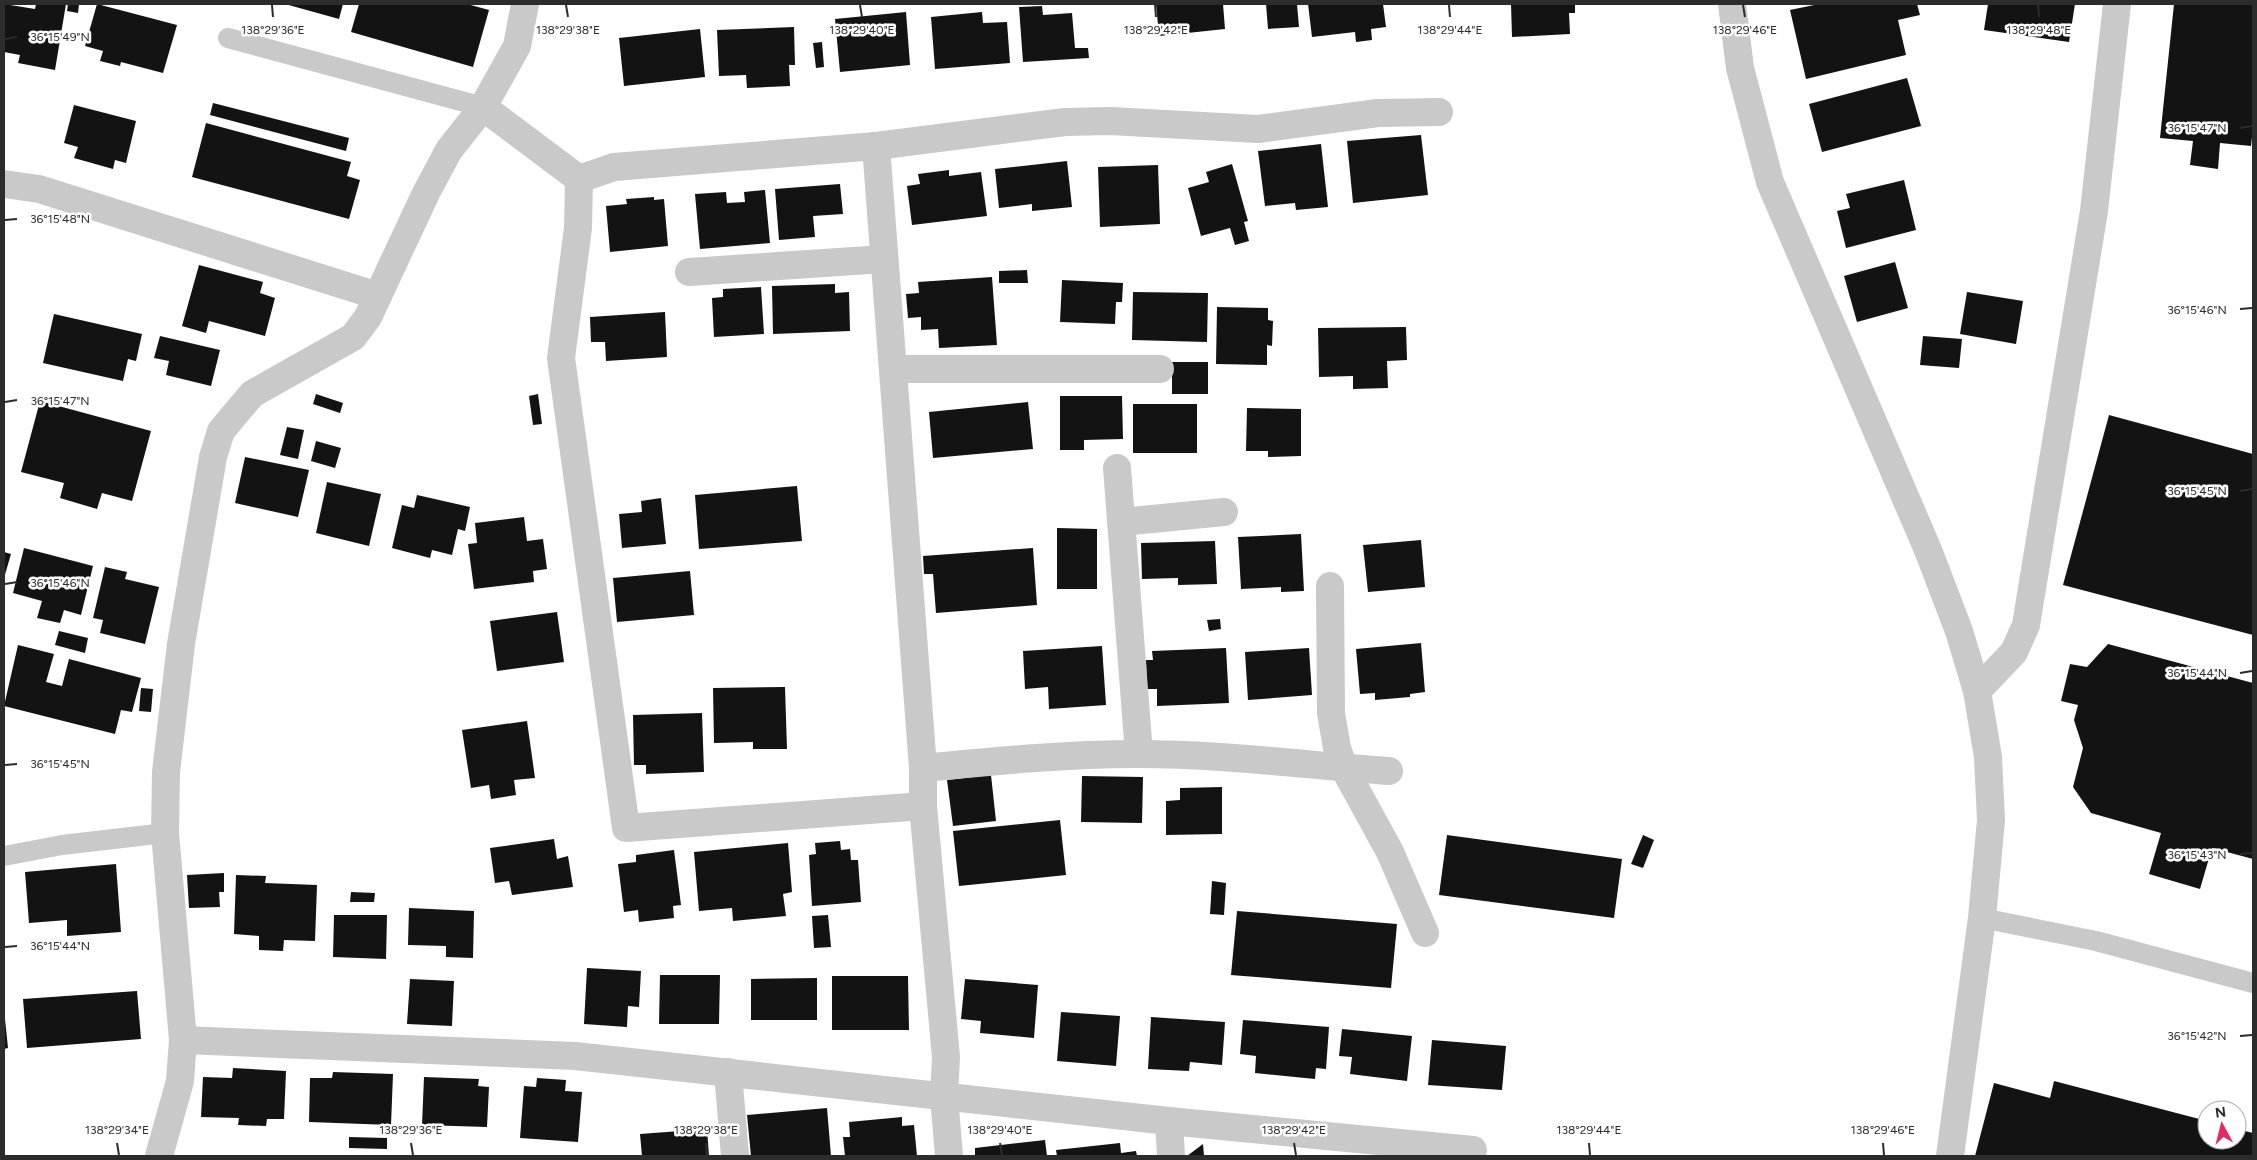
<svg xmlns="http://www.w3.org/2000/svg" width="2257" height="1160" font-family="Figtree,sans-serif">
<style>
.building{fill:#131313}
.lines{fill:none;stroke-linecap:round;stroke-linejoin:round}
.service{stroke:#c9c9c9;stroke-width:20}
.minor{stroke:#c9c9c9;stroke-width:28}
.tertiary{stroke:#c9c9c9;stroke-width:28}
.ticks{fill:none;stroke:#2c2c2c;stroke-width:2}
.ticks-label{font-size:12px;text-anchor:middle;fill:#2c2c2c;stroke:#fff;stroke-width:5;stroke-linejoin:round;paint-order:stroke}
</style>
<rect width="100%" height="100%" fill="#fff"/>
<g class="building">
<polygon points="4,4 35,9 36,4 66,4 55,70 18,63 20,55 4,52"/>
<polygon points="68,4 79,4 78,13 67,11"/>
<polygon points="97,4 177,25 163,73 121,62 120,66 100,61 103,51 85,46"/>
<polygon points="285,4 343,4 339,19"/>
<polygon points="359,4 467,4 489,10 473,67 351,32"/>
<polygon points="1156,4 1223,4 1225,29 1159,36"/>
<polygon points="1266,4 1297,4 1299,27 1268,29"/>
<polygon points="1308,4 1383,4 1386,27 1371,29 1372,40 1356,42 1355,32 1312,37"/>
<polygon points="1511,4 1575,4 1575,13 1569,13 1570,34 1512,37"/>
<polygon points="1819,4 1917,4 1920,15 1898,20 1906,55 1806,79 1790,10"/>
<polygon points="1988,4 2075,4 2069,42 1984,30"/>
<polygon points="2174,4 2253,4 2253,128 2251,146 2220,143 2218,169 2190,165 2193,141 2160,138"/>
<polygon points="1042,6 1043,15 1072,13 1075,48 1088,48 1089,58 1023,62 1019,7"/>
<polygon points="906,12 910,65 840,72 835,19"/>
<polygon points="982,12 983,23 1007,22 1010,63 935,69 931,17"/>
<polygon points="794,27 795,65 789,65 790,86 747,88 746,75 719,76 717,30"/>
<polygon points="700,29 705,77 624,86 619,38"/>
<polygon points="822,42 824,67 816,68 813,43"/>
<polygon points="1907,78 1921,126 1822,152 1809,104"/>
<polygon points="213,103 349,138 346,151 210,115"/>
<polygon points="74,105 136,121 126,163 115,160 113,169 74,158 78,147 64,143"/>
<polygon points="206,123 351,162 347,176 360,180 349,219 192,177"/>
<polygon points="1421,135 1428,195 1353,203 1347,141"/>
<polygon points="1321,144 1328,207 1296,210 1295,203 1265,206 1258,151"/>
<polygon points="1067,161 1072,207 1032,211 1032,204 999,208 995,169"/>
<polygon points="1232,164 1248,221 1244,222 1249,241 1235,245 1230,228 1201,236 1188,188 1209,182 1206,172"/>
<polygon points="1158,165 1160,224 1100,227 1098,167"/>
<polygon points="949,170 949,176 981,172 987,216 912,225 907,186 920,184 918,174"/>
<polygon points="1904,180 1916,230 1846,248 1837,211 1850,208 1846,194"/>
<polygon points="840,184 843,214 813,216 815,237 779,240 775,189"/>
<polygon points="765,190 770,243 700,249 695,194 726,192 727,203 745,202 744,192"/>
<polygon points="654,197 654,200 664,199 668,246 610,252 606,206 627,204 626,199"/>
<polygon points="1895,262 1908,308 1857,322 1844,276"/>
<polygon points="199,265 263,282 260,293 275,298 265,336 209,321 206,333 182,326"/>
<polygon points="1027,270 1028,283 999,283 999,271"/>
<polygon points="992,277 997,345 939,348 938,329 921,330 921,317 908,318 906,294 919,293 918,282"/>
<polygon points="1062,280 1123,283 1122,302 1116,302 1115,324 1060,322"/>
<polygon points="835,284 835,293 849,292 850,331 773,334 772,286"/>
<polygon points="761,287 764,334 714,337 712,298 723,297 723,289"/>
<polygon points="1133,292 1208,293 1207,342 1132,340"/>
<polygon points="1967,292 2023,301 2016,344 1960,334"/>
<polygon points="1217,307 1268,308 1268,320 1273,321 1272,346 1267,345 1267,365 1216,364"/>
<polygon points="665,312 667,357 606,361 605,342 591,342 590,317"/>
<polygon points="54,314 142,334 136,361 128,359 123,381 43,363"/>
<polygon points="1406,327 1407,360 1387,361 1388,388 1353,389 1353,376 1319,377 1318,328"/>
<polygon points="160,336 220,350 211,386 166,375 169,361 154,358"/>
<polygon points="1923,336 1962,339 1959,368 1920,365"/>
<rect x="1172" y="362" width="36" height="32"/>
<polygon points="316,394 343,403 340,413 313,404"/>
<polygon points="538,394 542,424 533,425 529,396"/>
<polygon points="1060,396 1122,396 1123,439 1084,440 1084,450 1060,450"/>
<polygon points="40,401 151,431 132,501 102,493 97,509 60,498 64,483 21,472"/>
<polygon points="1028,402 1033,449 933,458 929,412"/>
<rect x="1133" y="404" width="64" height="49"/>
<polygon points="1247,408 1301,409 1301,456 1268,457 1268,451 1246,451"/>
<polygon points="2109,415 2253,454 2253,635 2063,585"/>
<polygon points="287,427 304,430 298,459 280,455"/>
<polygon points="316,441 341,448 335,468 311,461"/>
<polygon points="245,457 309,470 298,517 235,503"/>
<polygon points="327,482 381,494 369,546 316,533"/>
<polygon points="797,486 802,541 699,549 695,495"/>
<polygon points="417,495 470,507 465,531 458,529 452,555 432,550 430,558 392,548 402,505 414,508"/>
<polygon points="661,498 666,544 622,548 619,514 642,512 641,501"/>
<polygon points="524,517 527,541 543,539 547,569 533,571 534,582 474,589 468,544 477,543 475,523"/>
<polygon points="1057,528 1097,529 1097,589 1057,589"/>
<polygon points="1301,534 1304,591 1281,592 1281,587 1241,589 1238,537"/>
<polygon points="1421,540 1425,587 1368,592 1363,545"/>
<polygon points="1215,541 1217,584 1178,585 1178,578 1142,579 1141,543"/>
<polygon points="24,548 93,566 81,615 64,610 60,623 37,618 42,601 13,593"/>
<polygon points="1033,548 1037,605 936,613 933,574 924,574 923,556"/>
<polygon points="4,552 11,554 4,578"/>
<polygon points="105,567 127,572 125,579 159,587 145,644 100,633 103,620 93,618"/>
<polygon points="690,571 694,615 617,622 613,578"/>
<polygon points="557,612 564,662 497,671 490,621"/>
<polygon points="1220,619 1221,629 1209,631 1207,620"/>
<polygon points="59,631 88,638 85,653 55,645"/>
<polygon points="1421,643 1425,692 1410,694 1410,697 1375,700 1375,693 1360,694 1356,649"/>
<polygon points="2108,644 2253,683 2253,859 2212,848 2200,889 2149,874 2161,833 2091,813 2073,787 2083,748 2074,720 2078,705 2061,701 2070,664 2087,667"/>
<polygon points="18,645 54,654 46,682 62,686 69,659 141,678 132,712 121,710 115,734 4,706"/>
<polygon points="1102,646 1106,705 1049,709 1048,687 1025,689 1023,651"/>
<polygon points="1226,648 1229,703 1157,706 1157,689 1147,689 1146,660 1153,660 1152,651"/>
<polygon points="1309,648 1312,695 1248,700 1245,652"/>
<polygon points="785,687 787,749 753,749 753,742 714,743 713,688"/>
<polygon points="141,688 153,689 151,712 139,711"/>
<polygon points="702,713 704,772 646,774 646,765 634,765 633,715"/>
<polygon points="527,721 535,778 514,780 516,795 491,799 489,785 471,788 462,730"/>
<polygon points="991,775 996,821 953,826 947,780"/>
<polygon points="1082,776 1143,777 1142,823 1081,822"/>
<polygon points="1222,787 1222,834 1166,835 1166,801 1180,800 1180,788"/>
<polygon points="1060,820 1066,875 959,886 953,831"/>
<polygon points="1447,835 1622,859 1614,918 1439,895"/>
<polygon points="1643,835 1654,840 1643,868 1631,864"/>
<polygon points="554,839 557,859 568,856 573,887 512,895 509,881 495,883 490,848"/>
<polygon points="840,841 841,850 850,849 851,860 858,860 861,902 812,906 809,855 816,854 815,843"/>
<polygon points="788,843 792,892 783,894 786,916 733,921 732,908 699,911 694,852"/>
<polygon points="674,850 681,905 673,906 674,918 639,922 638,910 624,912 618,864 636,862 636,855"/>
<polygon points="116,864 121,932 67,936 67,920 29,923 25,872"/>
<polygon points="224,873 224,892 219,892 220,907 189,908 187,875"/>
<polygon points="236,875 266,876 265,883 317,885 315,941 284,940 283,951 259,950 259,936 234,934"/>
<polygon points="1212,881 1226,883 1224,915 1210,914"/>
<polygon points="351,892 375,893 374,902 350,902"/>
<polygon points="409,908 474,911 473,958 446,957 446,946 408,945"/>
<polygon points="1237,911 1397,924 1391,988 1231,975"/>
<polygon points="334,915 387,915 386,959 333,957"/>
<polygon points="828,915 831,947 814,948 812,916"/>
<polygon points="587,968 641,971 639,1007 628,1006 627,1027 584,1024"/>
<polygon points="660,975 720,975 719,1024 659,1024"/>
<polygon points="832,976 908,976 909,1030 832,1030"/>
<polygon points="817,978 817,1020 751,1020 751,979"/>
<polygon points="410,979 454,981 452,1026 407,1024"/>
<polygon points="965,979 1038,985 1034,1038 980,1033 981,1021 961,1019"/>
<polygon points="137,991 141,1039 27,1048 23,999"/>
<polygon points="1061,1012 1120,1016 1116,1066 1057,1061"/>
<polygon points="1151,1017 1225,1022 1222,1065 1190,1062 1189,1071 1148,1069"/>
<polygon points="5,1019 8,1048 4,1049 4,1020"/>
<polygon points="1243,1020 1329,1027 1326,1069 1316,1068 1315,1079 1255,1073 1256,1056 1240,1054"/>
<polygon points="1342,1029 1412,1036 1407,1081 1350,1074 1352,1057 1339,1056"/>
<polygon points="1432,1040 1506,1046 1502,1090 1428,1085"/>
<polygon points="233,1068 286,1071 284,1119 267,1119 266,1126 238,1125 239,1118 201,1117 203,1077 232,1078"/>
<polygon points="333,1072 393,1074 391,1125 309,1122 310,1078 332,1078"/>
<polygon points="424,1077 479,1079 478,1086 489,1087 487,1127 422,1125"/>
<polygon points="537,1078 566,1080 565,1091 582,1092 578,1142 520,1138 524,1086 536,1087"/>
<polygon points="2054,1081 2207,1121 2207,1140 2237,1140 2237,1129 2253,1133 2253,1156 1975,1156 1994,1083 2050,1098"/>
<polygon points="827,1108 831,1156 751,1156 747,1115"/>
<polygon points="902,1117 902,1126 914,1125 917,1156 845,1156 843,1137 850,1137 849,1122"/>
<polygon points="707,1129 709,1156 642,1156 640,1134"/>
<polygon points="349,1137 387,1138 387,1149 349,1148"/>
<polygon points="1045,1140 1047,1156 975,1156 975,1148"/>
<polygon points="1120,1143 1121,1153 1136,1151 1137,1156 1057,1156 1056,1150"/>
<polygon points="1203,1144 1204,1156 1187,1156"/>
</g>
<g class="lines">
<g class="service">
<polyline points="228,38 483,107"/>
<polyline points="4,856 62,845 165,833"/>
<polyline points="1982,918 2096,941 2253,983"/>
</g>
<g class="minor">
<polyline points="483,107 579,179"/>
<polyline points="876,146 1065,122 1110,121 1258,129 1378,113 1439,112"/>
<polyline points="579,179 614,167 876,146 923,768 923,806 946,1057 944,1096 949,1156"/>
<polyline points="579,179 578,228 561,358 626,828 923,806"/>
<polyline points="4,184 39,189 378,296"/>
<polyline points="689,272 884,259"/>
<polyline points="893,369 1160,369"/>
<polyline points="1117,468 1139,754"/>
<polyline points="1121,522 1224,512"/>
<polyline points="1330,586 1331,713 1337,748 1344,768 1390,852 1425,933"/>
<polyline points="1977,691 2014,652 2026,625 2094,211 2117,4"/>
<path d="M 923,768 C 995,761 1066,754 1138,754 C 1222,754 1305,765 1389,771"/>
<polyline points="183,1040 575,1056 1169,1121 1171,1156"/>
<polyline points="728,1072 735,1156"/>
<polyline points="1169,1121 1473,1150"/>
<polyline points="159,1156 180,1081 183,1040 165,833 166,772 181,644 213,457 221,431 252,394 353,337 368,317 426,193 449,150 483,107 517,46 525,4"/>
</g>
<polyline class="tertiary" points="1732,4 1740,68 1770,182 1928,550 1959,631 1977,691 1988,757 1991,820 1982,918 1950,1156"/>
</g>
<path class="ticks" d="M 272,5 L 273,17M 566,5 L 568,17M 860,5 L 862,17M 1155,5 L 1156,17M 1449,5 L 1450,17M 1743,5 L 1745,17M 2038,5 L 2039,17M 5,39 L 17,37M 2240,128 L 2252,126M 5,220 L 17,219M 2240,309 L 2252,308M 5,402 L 17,400M 2240,491 L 2252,489M 5,584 L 17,582M 2240,673 L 2252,671M 5,765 L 17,764M 2240,854 L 2252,853M 5,947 L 17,946M 2240,1036 L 2252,1035M 117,1143 L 119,1155M 411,1143 L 413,1155M 706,1143 L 707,1155M 1000,1143 L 1002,1155M 1294,1143 L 1296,1155M 1589,1143 L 1590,1155M 1883,1143 L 1884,1155"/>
<g class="ticks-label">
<text x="273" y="34">138°29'36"E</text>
<text x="568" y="34">138°29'38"E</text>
<text x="862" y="34">138°29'40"E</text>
<text x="1156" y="34">138°29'42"E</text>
<text x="1450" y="34">138°29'44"E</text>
<text x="1745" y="34">138°29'46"E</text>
<text x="2039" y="34">138°29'48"E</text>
<text x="60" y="41">36°15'49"N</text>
<text x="2197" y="132">36°15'47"N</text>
<text x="60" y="223">36°15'48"N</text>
<text x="2197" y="314">36°15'46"N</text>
<text x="60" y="405">36°15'47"N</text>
<text x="2197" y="495">36°15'45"N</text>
<text x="60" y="587">36°15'46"N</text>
<text x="2197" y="677">36°15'44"N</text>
<text x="60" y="768">36°15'45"N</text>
<text x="2197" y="859">36°15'43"N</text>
<text x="60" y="950">36°15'44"N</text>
<text x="2197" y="1040">36°15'42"N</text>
<text x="117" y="1134">138°29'34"E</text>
<text x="411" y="1134">138°29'36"E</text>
<text x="706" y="1134">138°29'38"E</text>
<text x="1000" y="1134">138°29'40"E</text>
<text x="1294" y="1134">138°29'42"E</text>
<text x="1589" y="1134">138°29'44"E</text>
<text x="1883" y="1134">138°29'46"E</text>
</g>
<rect width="2257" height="1160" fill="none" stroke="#2c2c2c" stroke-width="10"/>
<g transform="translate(2222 1125) rotate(353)"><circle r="24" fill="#ffffff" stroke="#ababab"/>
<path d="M0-4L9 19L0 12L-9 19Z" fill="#e72963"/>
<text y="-8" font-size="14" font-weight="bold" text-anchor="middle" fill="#2c2c2c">N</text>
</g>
</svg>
